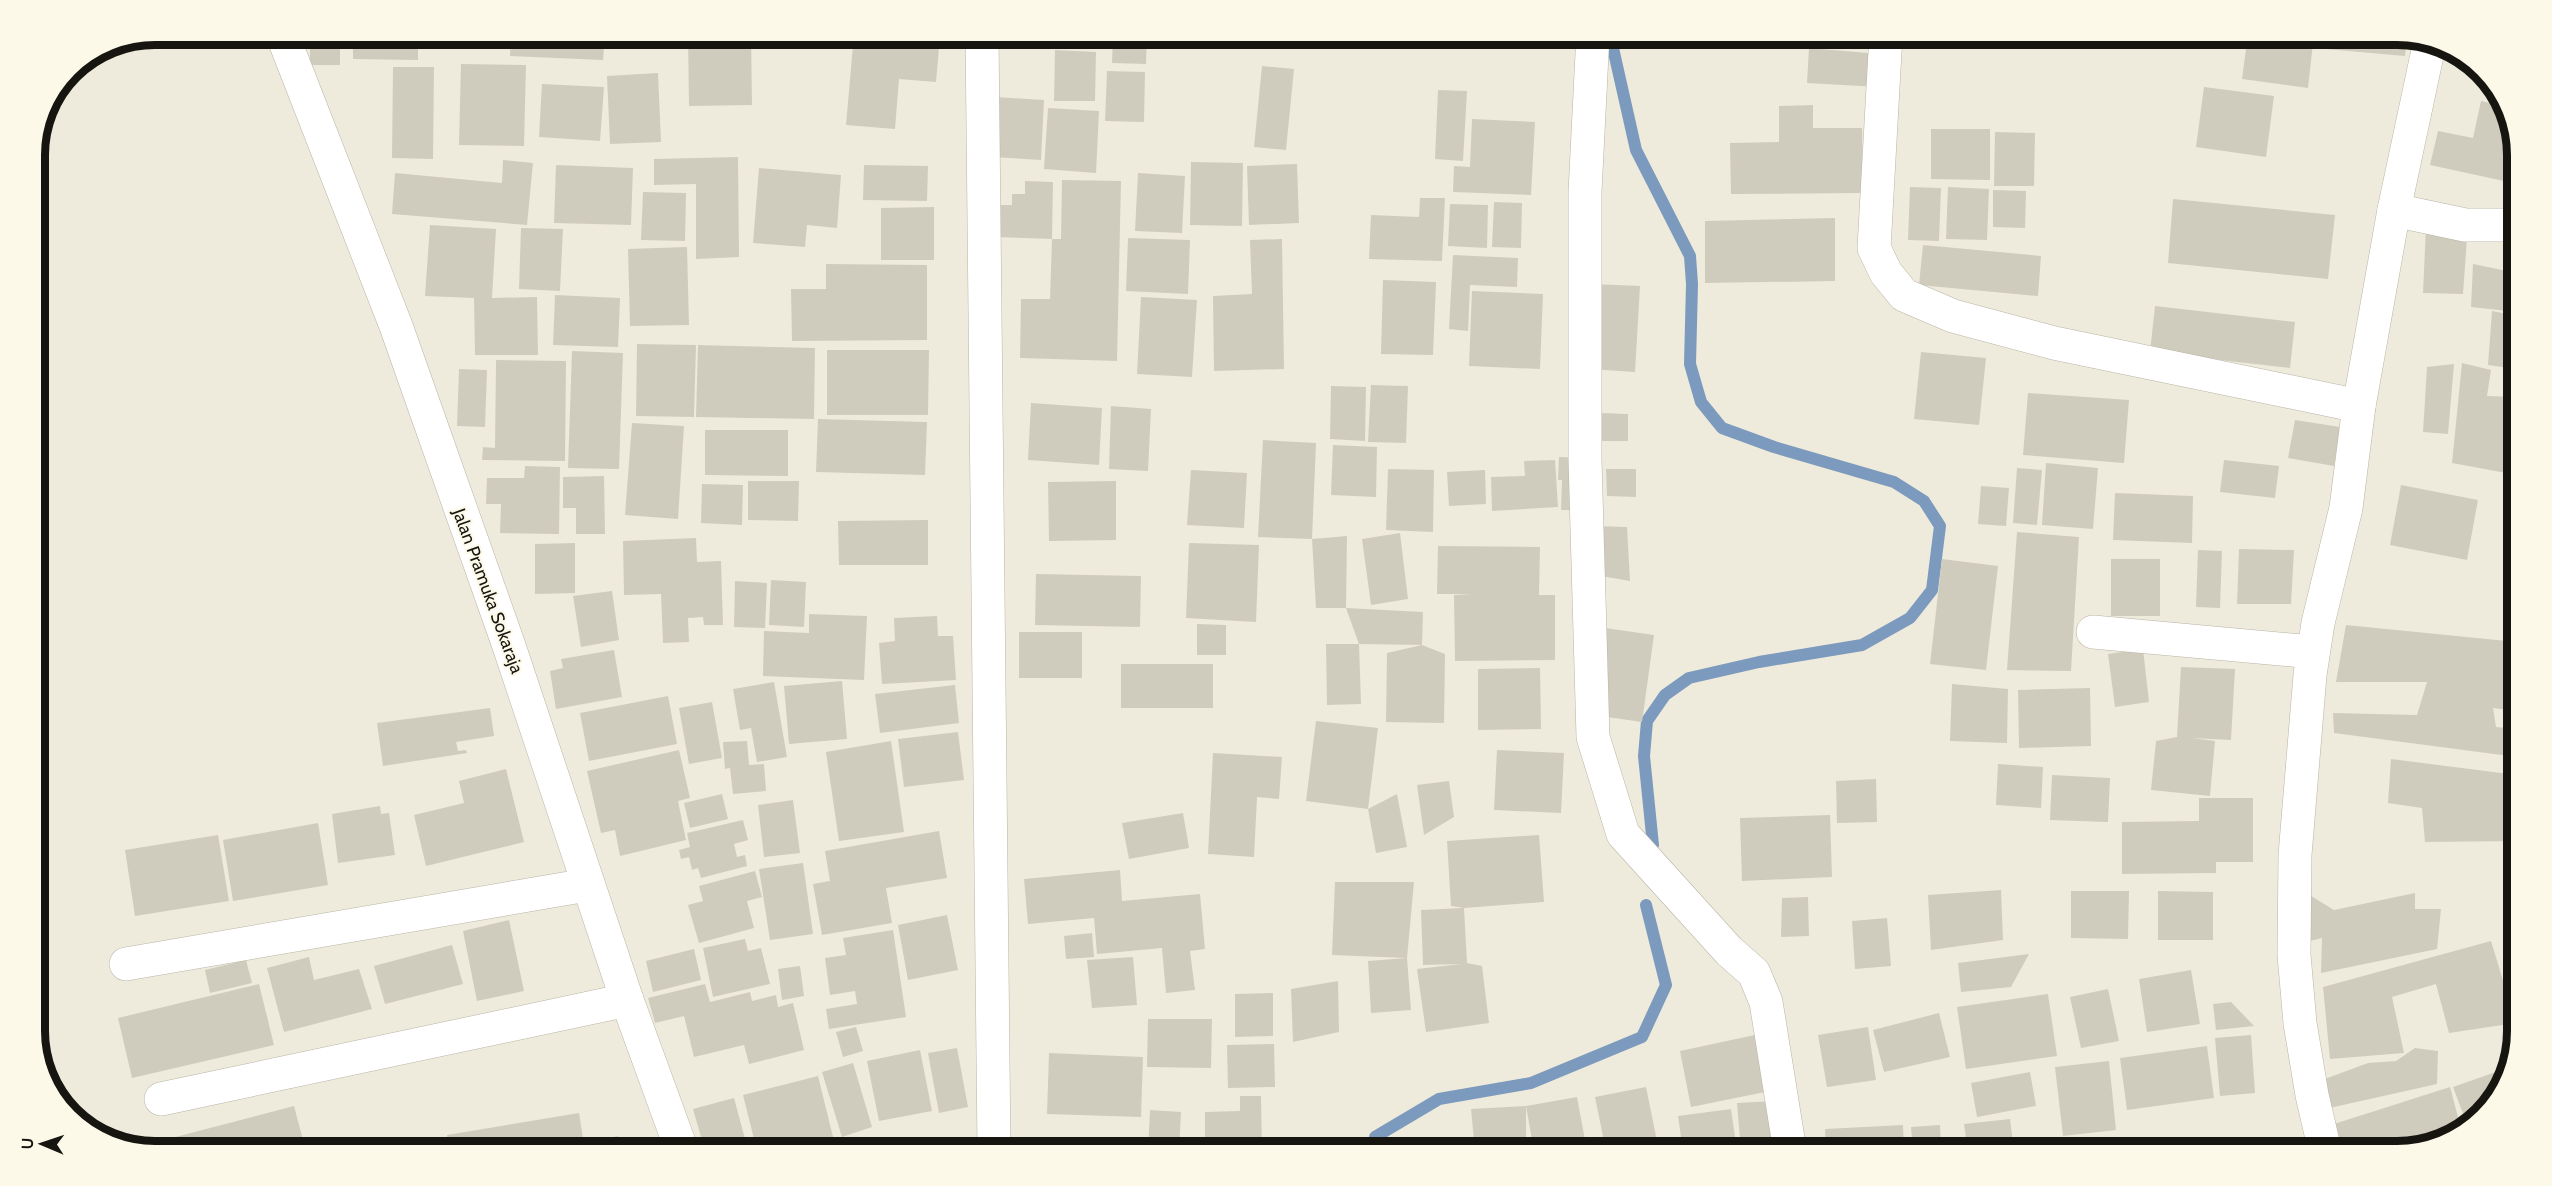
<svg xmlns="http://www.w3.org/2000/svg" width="2552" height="1186" font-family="Cabin,sans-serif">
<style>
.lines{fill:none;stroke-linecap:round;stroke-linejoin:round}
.stream{stroke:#7c9abd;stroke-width:12}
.building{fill:#d0ccbd}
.street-casing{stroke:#b8b4a6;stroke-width:34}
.street{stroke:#fff;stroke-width:33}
.labels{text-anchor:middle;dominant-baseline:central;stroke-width:4.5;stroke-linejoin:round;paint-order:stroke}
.street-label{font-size:18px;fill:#161510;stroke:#fdf9e9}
.rim{fill:none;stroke:#161510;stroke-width:8}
</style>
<rect width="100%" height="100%" fill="#efebdc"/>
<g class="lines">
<g class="stream">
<polyline points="1613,34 1613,48 1636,150 1690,256 1692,284 1690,364 1701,402 1722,428 1774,447 1894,482 1924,501 1940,526 1932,590 1910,618 1862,645 1759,662 1689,678 1665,695 1647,721 1644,756 1653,845"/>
<polyline points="1374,1151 1375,1137 1439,1099 1531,1083 1642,1037 1666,985 1646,905"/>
</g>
</g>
<g class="building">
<rect x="310" y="34" width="30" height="31"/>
<polygon points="353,34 418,34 418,60 353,59"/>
<polygon points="511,34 605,34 603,60 510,56"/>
<polygon points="688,34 751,34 752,105 689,106"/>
<polygon points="854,34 940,36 936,82 899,79 895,129 846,125"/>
<polygon points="1113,34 1147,34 1146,64 1112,63"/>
<polygon points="2248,34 2314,34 2308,88 2242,79"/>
<polygon points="2327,34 2407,36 2405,56 2326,49"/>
<polygon points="1809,48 1880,54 1878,87 1807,83"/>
<polygon points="1055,50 1096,52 1095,101 1054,101"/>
<polygon points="461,64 526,65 524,146 459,145"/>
<polygon points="1262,66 1294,69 1286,150 1254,147"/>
<polygon points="393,67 434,67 433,159 392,158"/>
<polygon points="1107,71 1145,72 1144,122 1105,121"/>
<polygon points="658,73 661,142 610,144 607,76"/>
<polygon points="542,84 604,87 600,141 539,137"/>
<polygon points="2204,87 2274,96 2266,157 2196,147"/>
<polygon points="1438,90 1467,91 1463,161 1435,159"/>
<polygon points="995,97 1044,100 1041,160 992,157"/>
<polygon points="2481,101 2503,106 2517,147 2513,183 2430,165 2438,131 2473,138"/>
<polygon points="1813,105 1813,128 1862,128 1863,193 1731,194 1730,143 1779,142 1779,106"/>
<polygon points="1048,108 1099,111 1096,173 1044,169"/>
<polygon points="1472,119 1535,122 1531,195 1453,192 1454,166 1470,167"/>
<polygon points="1931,129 1990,129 1990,180 1931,179"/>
<polygon points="1995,132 2035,133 2034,186 1994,186"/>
<polygon points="738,157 739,257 696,259 696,184 654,185 654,159"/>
<polygon points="503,160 533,163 527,225 392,214 395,173 502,183"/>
<polygon points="1191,162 1243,163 1242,226 1190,225"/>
<polygon points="1297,164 1299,223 1249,225 1247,166"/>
<polygon points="556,165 633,168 631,225 554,223"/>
<polygon points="864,165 928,166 927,201 863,200"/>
<polygon points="759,168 841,175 837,228 807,225 805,247 753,243"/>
<polygon points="1138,173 1185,176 1182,233 1135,231"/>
<polygon points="1062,180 1121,181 1117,361 1020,358 1021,299 1050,299 1052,239 1061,239"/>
<polygon points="1025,181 1053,182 1052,239 994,237 995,205 1012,205 1012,194 1025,194"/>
<polygon points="1910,187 1941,188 1939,241 1908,240"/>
<polygon points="1948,187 1989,189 1987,240 1946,239"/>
<polygon points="1993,190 2026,191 2025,228 1993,227"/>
<polygon points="643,192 686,193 685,241 641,240"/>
<polygon points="1420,198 1445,198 1442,261 1369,259 1371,215 1419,217"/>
<polygon points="2173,199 2335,215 2328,279 2168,263"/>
<polygon points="1494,202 1522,203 1521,248 1492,247"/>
<polygon points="1450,204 1488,205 1487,248 1448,246"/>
<polygon points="934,207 934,260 881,260 881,208"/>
<polygon points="1835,218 1835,281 1705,283 1705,221"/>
<polygon points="430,225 496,229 492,298 537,297 538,355 475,355 474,298 425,296"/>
<polygon points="2426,227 2467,238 2463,294 2423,293"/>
<polygon points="521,228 563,229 560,291 519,289"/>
<polygon points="1128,238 1190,240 1188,294 1126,291"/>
<polygon points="1282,239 1284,369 1214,371 1213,296 1252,294 1250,240"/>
<polygon points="1923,245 2041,256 2038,296 1919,285"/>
<polygon points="687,247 689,325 630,326 628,249"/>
<polygon points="1453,255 1518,258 1517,287 1470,285 1468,331 1449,329"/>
<polygon points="826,264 927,265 927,340 792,341 791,289 826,289"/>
<polygon points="2473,264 2517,273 2517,312 2471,307"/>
<polygon points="1383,280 1436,282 1433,355 1381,354"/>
<polygon points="1593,284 1640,286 1635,372 1589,369"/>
<polygon points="1472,291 1543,294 1540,369 1469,366"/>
<polygon points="555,295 620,298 618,347 553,345"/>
<polygon points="1141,297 1197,300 1192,377 1137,374"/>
<polygon points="2155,306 2295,322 2290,368 2150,352"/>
<polygon points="2492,311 2517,316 2517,369 2488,365"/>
<polygon points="637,344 696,345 694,417 636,416"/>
<polygon points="698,345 815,348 814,419 696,417"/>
<polygon points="827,350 929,350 928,415 827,415"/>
<polygon points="572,351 623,353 619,469 568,468"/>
<polygon points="1921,352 1986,358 1979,425 1914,419"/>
<polygon points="496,360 566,361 565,461 482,460 483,447 495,448"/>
<polygon points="2462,363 2491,370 2487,396 2517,397 2517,475 2452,463"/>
<polygon points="2454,364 2448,434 2423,432 2427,367"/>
<polygon points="459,369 487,370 485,427 457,426"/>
<polygon points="1371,385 1408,386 1406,443 1368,442"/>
<polygon points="1331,386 1366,387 1365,441 1330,439"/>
<polygon points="2028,393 2129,400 2124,463 2023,455"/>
<polygon points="1031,403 1102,408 1099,465 1028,460"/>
<polygon points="1111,406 1151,409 1148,471 1109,469"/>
<polygon points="1601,413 1628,414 1628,441 1600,441"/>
<polygon points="818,419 927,422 925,475 816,472"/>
<polygon points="2295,420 2340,427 2334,466 2288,458"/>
<polygon points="632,423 684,426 678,519 625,515"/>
<polygon points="705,430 788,430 788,476 705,475"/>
<polygon points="1263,440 1316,443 1312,539 1258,537"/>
<polygon points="1333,445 1377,447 1376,497 1331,495"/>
<polygon points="1559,457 1583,458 1581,510 1561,510 1562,480 1558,480"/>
<polygon points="1555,460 1558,507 1492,511 1491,477 1525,476 1524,461"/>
<polygon points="2224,460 2279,466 2275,498 2220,492"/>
<polygon points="2046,463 2098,468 2093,529 2042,525"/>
<polygon points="525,466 560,467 559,534 500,533 501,504 486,504 487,478 524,478"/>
<polygon points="2017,468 2042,470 2037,525 2013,523"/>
<polygon points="1388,469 1434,470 1433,532 1386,530"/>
<polygon points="1606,469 1636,469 1636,497 1607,496"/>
<polygon points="1191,470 1247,473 1244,528 1187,525"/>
<polygon points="1485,470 1486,504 1449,506 1447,472"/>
<polygon points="604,476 605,534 576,534 576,508 563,508 563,477"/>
<polygon points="748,481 799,481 798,521 748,520"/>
<polygon points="1116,481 1116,540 1049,541 1048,482"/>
<polygon points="702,484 743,485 742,525 701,523"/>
<polygon points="2401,485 2478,500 2467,560 2390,545"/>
<polygon points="1981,486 2009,488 2006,526 1978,524"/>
<polygon points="2115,493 2193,496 2192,543 2113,540"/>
<polygon points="928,520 928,565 839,565 838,521"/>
<polygon points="1595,526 1627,527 1630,581 1595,575"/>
<polygon points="2017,532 2079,537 2071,671 2007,670"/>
<polygon points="1400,533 1408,599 1371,605 1362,539"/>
<polygon points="1347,536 1346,608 1316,608 1312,539"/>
<polygon points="696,538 697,562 721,561 723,625 704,625 703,617 688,618 689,642 663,643 661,594 624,595 623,541"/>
<polygon points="575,543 575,593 535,594 535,544"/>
<polygon points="1189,543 1259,545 1256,622 1186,618"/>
<polygon points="1438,546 1540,547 1539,595 1555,595 1555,660 1455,661 1454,595 1472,594 1437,594"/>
<polygon points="2239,549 2294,550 2291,604 2237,604"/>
<polygon points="2198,550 2222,551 2220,608 2196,607"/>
<polygon points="2511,556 2517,556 2517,630 2507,628"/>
<polygon points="1942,559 1998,566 1986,670 1930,664"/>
<rect x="2111" y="559" width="49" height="57"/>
<polygon points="1036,574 1141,576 1140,627 1035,625"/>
<polygon points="771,580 806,582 804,627 769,625"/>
<polygon points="735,581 767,583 765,628 734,627"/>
<polygon points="612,591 619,640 581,647 573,596"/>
<polygon points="1346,608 1423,612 1422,645 1359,644"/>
<polygon points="809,614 867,616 864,680 763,676 764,631 809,633"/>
<polygon points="937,616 938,636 953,636 956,680 882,684 879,643 895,641 894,618"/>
<polygon points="1197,624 1226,625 1226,655 1197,655"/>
<polygon points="2346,625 2517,642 2517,711 2493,708 2496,727 2517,729 2517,757 2334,733 2333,713 2417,715 2427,682 2336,682"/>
<polygon points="1605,628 1654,635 1642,722 1593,715"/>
<rect x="1019" y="632" width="63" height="46"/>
<polygon points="1326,644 1359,644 1361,704 1327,705"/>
<polygon points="1422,645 1445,654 1444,723 1386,722 1387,653"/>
<polygon points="2143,649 2149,702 2115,707 2108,654"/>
<polygon points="614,650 622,697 556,709 550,671 563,668 561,659"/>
<rect x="1121" y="664" width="92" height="44"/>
<polygon points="2181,667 2235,669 2231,740 2192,738 2215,741 2210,796 2151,790 2156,741 2177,737"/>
<polygon points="1540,668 1541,729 1478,730 1478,669"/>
<polygon points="842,681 847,739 789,744 784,686"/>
<polygon points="774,682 787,757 757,762 751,728 740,730 733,689"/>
<polygon points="1952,684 2008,689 2007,743 1950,741"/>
<polygon points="955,685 959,723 880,733 875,694"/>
<polygon points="2090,688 2091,746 2019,748 2018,690"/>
<polygon points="668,696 677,744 589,761 580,713"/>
<polygon points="712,702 722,758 689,764 679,708"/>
<polygon points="490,708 494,736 456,742 458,751 466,750 467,753 383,766 377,723"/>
<polygon points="1316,721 1378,728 1368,809 1306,801"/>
<polygon points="958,732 964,780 904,787 898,739"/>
<polygon points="747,741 749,765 764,764 766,791 733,794 730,768 725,769 723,742"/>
<polygon points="891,741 904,832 839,841 826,752"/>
<polygon points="679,750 690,798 678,801 686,840 620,856 615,830 601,833 587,771"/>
<polygon points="1497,750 1564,753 1561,813 1494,810"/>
<polygon points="1213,753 1282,757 1279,799 1257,797 1254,857 1208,854"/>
<polygon points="2391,759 2517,775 2517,841 2425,842 2422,808 2388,803"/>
<polygon points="1998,764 2043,767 2041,808 1996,805"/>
<polygon points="506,769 524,842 426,866 414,815 464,803 459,781"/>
<polygon points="2052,775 2110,778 2108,822 2050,820"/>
<polygon points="1876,779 1877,822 1837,823 1836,781"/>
<polygon points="1449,781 1454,817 1424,835 1417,785"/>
<polygon points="722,794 728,819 690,828 684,803"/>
<polygon points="1397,794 1407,847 1376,853 1368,809"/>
<polygon points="2199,798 2253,798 2253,862 2216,862 2216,873 2122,874 2122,822 2199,821"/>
<polygon points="793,800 800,853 764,857 758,805"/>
<polygon points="380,806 381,814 389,813 395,855 338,863 332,814"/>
<polygon points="1183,813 1189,848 1129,859 1122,823"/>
<polygon points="1830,815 1832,877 1742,881 1740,818"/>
<polygon points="743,820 748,840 734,844 737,857 745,855 747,866 701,878 698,868 692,870 689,857 681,859 679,850 690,847 687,833"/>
<polygon points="318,823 328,885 233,901 223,840"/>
<polygon points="939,831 947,878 886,888 892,923 822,935 813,884 830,881 825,851"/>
<polygon points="218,835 229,901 135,916 125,850"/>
<polygon points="1539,835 1544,902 1464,908 1451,906 1447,841"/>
<polygon points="803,863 813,934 770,940 759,869"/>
<polygon points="1120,870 1122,901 1200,894 1205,949 1190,951 1195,990 1166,993 1162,948 1097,954 1094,918 1028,924 1024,879"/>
<polygon points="755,871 762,897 747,901 754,928 699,943 688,905 703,901 699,886"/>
<polygon points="1335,882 1414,882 1407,958 1332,955"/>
<polygon points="2001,890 2003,940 1931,950 1928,895"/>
<polygon points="2071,891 2129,891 2128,939 2071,938"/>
<polygon points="2158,891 2213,892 2213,940 2158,940"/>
<polygon points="2303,891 2334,910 2415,893 2415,909 2441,909 2437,949 2321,973 2322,938 2302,943"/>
<polygon points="1808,897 1809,936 1781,937 1782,898"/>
<polygon points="1464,908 1467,963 1482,966 1489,1023 1426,1032 1417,969 1461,964 1423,965 1421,910"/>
<polygon points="947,915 958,970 908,980 898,925"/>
<polygon points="1887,918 1891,966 1855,969 1852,921"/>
<polygon points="509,920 524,991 477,1001 463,931"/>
<polygon points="893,930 906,1017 829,1029 826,1009 857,1004 855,991 830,995 825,958 846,955 843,938"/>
<polygon points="1092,933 1094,957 1066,959 1064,936"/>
<polygon points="745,939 748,951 761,948 770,984 713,997 703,948"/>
<polygon points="2491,941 2516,1023 2449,1033 2436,984 2392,997 2404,1053 2330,1059 2323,987"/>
<polygon points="452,945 463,984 385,1004 374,966"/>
<polygon points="694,949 701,980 653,992 646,961"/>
<polygon points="2029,954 2011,987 1961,992 1958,963"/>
<polygon points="309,957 314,980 359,969 372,1009 284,1032 267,968"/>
<polygon points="1133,957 1137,1005 1092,1008 1087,960"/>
<polygon points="1407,958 1411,1010 1371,1013 1368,961"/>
<polygon points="246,960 252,983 210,993 205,970"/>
<polygon points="800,966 804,996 782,1000 778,969"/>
<polygon points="2191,970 2200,1024 2147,1032 2139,979"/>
<polygon points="1338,981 1339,1032 1293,1042 1291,989"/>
<polygon points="259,984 274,1045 132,1078 118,1018"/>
<polygon points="705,984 710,1002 750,992 752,1001 776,995 778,1007 793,1003 804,1050 749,1064 744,1045 694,1057 684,1016 655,1023 648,998"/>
<polygon points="2108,989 2119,1041 2081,1048 2070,997"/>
<polygon points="1273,993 1273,1036 1235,1037 1235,994"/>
<polygon points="2048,994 2057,1056 1966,1069 1957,1007"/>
<polygon points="2231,1002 2254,1026 2216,1030 2213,1004"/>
<polygon points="1939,1013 1950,1057 1884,1072 1873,1030"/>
<polygon points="1148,1019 1212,1019 1211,1068 1147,1067"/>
<polygon points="856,1027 863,1051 843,1057 836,1032"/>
<polygon points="1868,1027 1876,1080 1827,1087 1818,1035"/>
<polygon points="1764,1033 1775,1090 1691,1107 1680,1051"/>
<polygon points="2251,1035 2255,1093 2220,1096 2215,1038"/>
<polygon points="1274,1044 1275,1087 1228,1088 1227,1045"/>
<polygon points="2207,1046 2214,1098 2127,1110 2120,1058"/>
<polygon points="957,1048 968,1107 939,1113 928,1053"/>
<polygon points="2415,1048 2438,1051 2437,1084 2325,1109 2322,1080 2368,1063 2396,1061"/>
<polygon points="920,1050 932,1111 879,1121 867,1061"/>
<polygon points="1049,1053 1143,1057 1141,1117 1047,1114"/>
<polygon points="2109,1061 2116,1130 2063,1136 2055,1067"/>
<polygon points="853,1063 872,1127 842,1137 822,1072"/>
<polygon points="2510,1067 2508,1078 2468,1127 2453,1087"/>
<polygon points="2030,1072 2036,1106 1977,1117 1971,1083"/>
<polygon points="818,1076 835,1145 809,1151 757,1151 743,1095"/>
<polygon points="1646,1087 1659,1151 1606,1151 1595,1097"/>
<polygon points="2450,1087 2462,1132 2398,1151 2344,1151 2334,1124"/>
<polygon points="1240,1096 1261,1096 1262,1151 1205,1151 1205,1112 1240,1111"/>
<polygon points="1577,1097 1587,1151 1534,1151 1526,1106"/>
<polygon points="734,1098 748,1150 705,1151 693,1109"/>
<polygon points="1775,1101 1779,1151 1741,1151 1737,1103"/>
<polygon points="294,1106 306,1151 163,1151 160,1141"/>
<polygon points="1526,1106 1526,1151 1475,1151 1471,1109"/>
<polygon points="1731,1109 1737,1151 1683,1151 1678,1116"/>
<polygon points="1150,1110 1181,1112 1179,1151 1148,1151"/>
<polygon points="579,1113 585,1151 450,1151 447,1135"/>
<polygon points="2010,1119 2014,1151 1968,1151 1964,1124"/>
<polygon points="1903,1125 1904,1151 1826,1151 1825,1129"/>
<polygon points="1940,1125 1941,1151 1913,1151 1911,1127"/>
<polygon points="618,1136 622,1151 591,1151 589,1143"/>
<polygon points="1445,1145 1445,1151 1409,1151 1409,1150"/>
<polygon points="2298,1148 2297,1151 2254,1151 2255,1149"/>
</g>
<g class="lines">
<g class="street-casing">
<g id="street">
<polyline points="282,34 396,326 509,646 627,1000 682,1151"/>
<polyline points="982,34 994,1151"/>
<polyline points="1593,34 1585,192 1585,459 1593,737 1623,834 1729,951 1754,973 1766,1002 1790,1151"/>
<polyline points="1886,34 1874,248 1886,273 1904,295 1953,316 2054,343 2359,406"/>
<polyline points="2394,210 2465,225 2517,225"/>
<polyline points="2093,632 2313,652"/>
<polyline points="126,964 587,885"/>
<polyline points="161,1099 627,1000"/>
<polyline points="2325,1151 2312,1095 2300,1023 2294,955 2295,855 2310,675 2318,623 2346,508 2359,406 2394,210 2430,41"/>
</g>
</g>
<use href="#street" class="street"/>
</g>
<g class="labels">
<g class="street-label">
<text transform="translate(488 591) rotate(70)">Jalan Pramuka Sokaraja</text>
</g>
</g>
<path d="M0 0H2552V1186H0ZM155 45H2397A110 110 0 0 1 2507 155V1031A110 110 0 0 1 2397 1141H155A110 110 0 0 1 45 1031V155A110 110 0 0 1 155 45Z" fill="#fdf9e9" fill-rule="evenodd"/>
<path class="rim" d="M155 45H2397A110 110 0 0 1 2507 155V1031A110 110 0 0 1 2397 1141H155A110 110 0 0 1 45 1031V155A110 110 0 0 1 155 45Z"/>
<g transform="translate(42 1144) rotate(272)" stroke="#fdf9e9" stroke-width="4.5" paint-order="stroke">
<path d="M0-4.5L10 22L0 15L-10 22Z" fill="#161510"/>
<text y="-9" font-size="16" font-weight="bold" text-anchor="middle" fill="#161510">U</text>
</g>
</svg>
